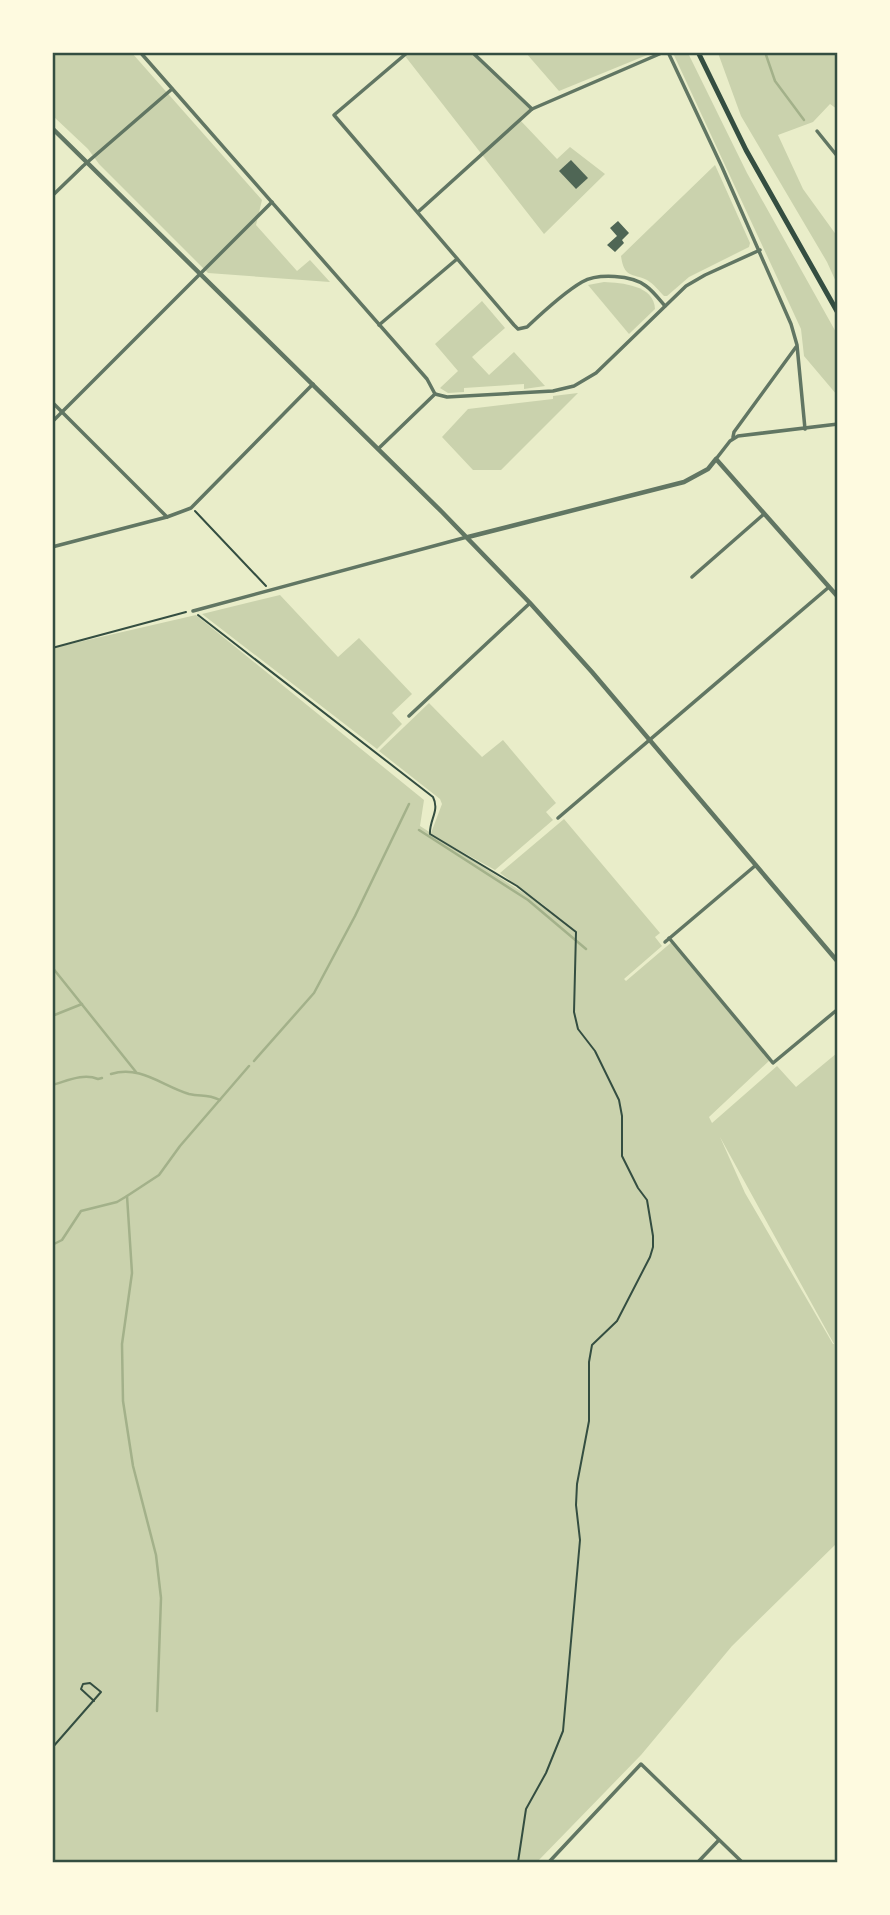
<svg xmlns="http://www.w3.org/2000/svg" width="890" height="1915" font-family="'Source Serif 4',serif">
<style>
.green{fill:#cad2ad;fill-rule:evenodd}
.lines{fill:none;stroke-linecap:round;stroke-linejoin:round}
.stream{stroke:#a3b18a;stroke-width:2.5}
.building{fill:#4f6655}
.path{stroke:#344e41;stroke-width:2}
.minor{stroke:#617663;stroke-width:3.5}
.tertiary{stroke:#617663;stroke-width:4.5}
.primary{stroke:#344e41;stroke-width:5}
.neatline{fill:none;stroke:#344e41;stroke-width:2.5}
</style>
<rect width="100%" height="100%" fill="#e9edc9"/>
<g class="green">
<polygon points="407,52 472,53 532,109 520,120 557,159 570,147 605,174 544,234 405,56"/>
<polygon points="52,53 132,53 262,200 256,225 297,271 310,260 330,282 208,273 99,164 88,149 53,116"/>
<polygon points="526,53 652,53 559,91"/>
<polygon points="673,53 688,53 747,173 837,334 837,395 804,356 801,329"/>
<polygon points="718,53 837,53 837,109 830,104 813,122 778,135 803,189 837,236 837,284 827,262 741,116"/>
<path d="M 715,165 L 750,243 L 749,247 L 689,277 L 667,296 L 664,296 C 659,291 654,284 647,280 C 632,273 624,278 621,256 Z"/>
<path d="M 604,282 C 622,283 654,285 655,309 L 629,334 L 588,285 Z"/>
<polygon points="482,301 505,328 472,357 489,375 514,352 545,386 524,389 524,384 464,388 464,392 448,393 440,388 458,371 435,344"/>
<polygon points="578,393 501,470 473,470 442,437 468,409 553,399 553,396"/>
<polygon points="280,595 338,657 359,638 412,694 392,713 402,724 377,749 202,614"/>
<path d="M 196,615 L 424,800 L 420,826 L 431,833 L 442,804 L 440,799 L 379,751 L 429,703 L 482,757 L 503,740 L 556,803 L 546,812 L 553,820 L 495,870 L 439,839 L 549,909 L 500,873 L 564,819 L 660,933 L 655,937 L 662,946 L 624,979 L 626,981 L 673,941 L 771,1059 L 709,1117 L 712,1123 L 777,1066 L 796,1087 L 837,1053 L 837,1543 L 732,1646 L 641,1755 L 537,1862 L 53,1862 L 53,648 ZM 720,1137 L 834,1344 L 833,1344 L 745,1193 Z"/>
</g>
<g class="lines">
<g class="stream">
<polyline points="765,52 775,81 804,120"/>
<polyline points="419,830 528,900 586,949"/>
<polyline points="52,967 136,1072"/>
<polyline points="52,1016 82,1004"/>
<polyline points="254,1061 314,993 355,916 409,804"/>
<path d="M 111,1074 C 141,1065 162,1086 189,1094 C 202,1097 206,1093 220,1100"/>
<path d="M 52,1085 C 67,1081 83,1073 98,1079 L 102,1078"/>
<polyline points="52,1245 62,1240 81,1211 117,1202 127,1196"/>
<polyline points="157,1711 161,1598 156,1555 133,1466 123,1401 122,1344 132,1273 127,1196 159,1175 180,1146 249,1066"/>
</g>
</g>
<g class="building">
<polygon points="571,160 588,178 576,189 559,171"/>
<polygon points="618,221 629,233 622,240 624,243 615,252 607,245 617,236 610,228"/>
</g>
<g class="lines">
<g class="path">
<polyline points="195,511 266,586"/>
<path d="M 198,615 L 433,797 C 440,811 429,820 430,834 L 517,886 L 576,932 L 574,1012 L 578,1029 L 595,1051 L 619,1100 L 622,1116 L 622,1156 L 638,1188 L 647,1200 L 653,1236 L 653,1247 L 650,1257 L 617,1321 L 592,1345 L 589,1362 L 589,1421 L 577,1484 L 576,1505 L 580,1540 L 563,1731 L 546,1773 L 526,1809 L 518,1862"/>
<polyline points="52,648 186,612"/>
<polyline points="52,1748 101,1692 90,1683 83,1684 81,1689 94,1701"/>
</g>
<g class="minor">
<polyline points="140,52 427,379 435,394"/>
<path d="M 408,52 L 334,115 L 514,325 L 518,329 L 527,327 C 543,312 563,293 582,282 C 598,273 632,275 646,286 C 653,291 659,299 665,306"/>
<polyline points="472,52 532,109"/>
<polyline points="668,52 722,167 791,324 797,345 805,429"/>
<polyline points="817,131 838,157"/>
<polyline points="52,196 83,166 172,89"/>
<polyline points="418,212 532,109 664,52"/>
<polyline points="379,325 457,259"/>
<polyline points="435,394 447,397 553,391 574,386 596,373 686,286 705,275 760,250"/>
<polyline points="52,402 167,517"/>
<polyline points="52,422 272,202"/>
<polyline points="733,437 734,432 796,347"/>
<polyline points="378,449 435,394"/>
<polyline points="716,459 730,441 738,436 838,424"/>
<polyline points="52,547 167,517 191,508 313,384"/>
<polyline points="692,577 764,514"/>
<polyline points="193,611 467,537"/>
<polyline points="409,716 530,603"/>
<polyline points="558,818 829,587"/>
<polyline points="669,938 773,1063 838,1009"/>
<polyline points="665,942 756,865"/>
<polyline points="549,1862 641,1764 742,1862"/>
<polyline points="698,1862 718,1841"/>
</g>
<g class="tertiary">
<polyline points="52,128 442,512 530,603 592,672 838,962"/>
<polyline points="468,537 684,482 708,469 716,459 838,597"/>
</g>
<polyline class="primary" points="698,52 746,150 838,313"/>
</g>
<rect width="890" height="1915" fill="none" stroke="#fefae0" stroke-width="108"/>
<rect x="54" y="54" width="782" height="1807" class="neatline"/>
</svg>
